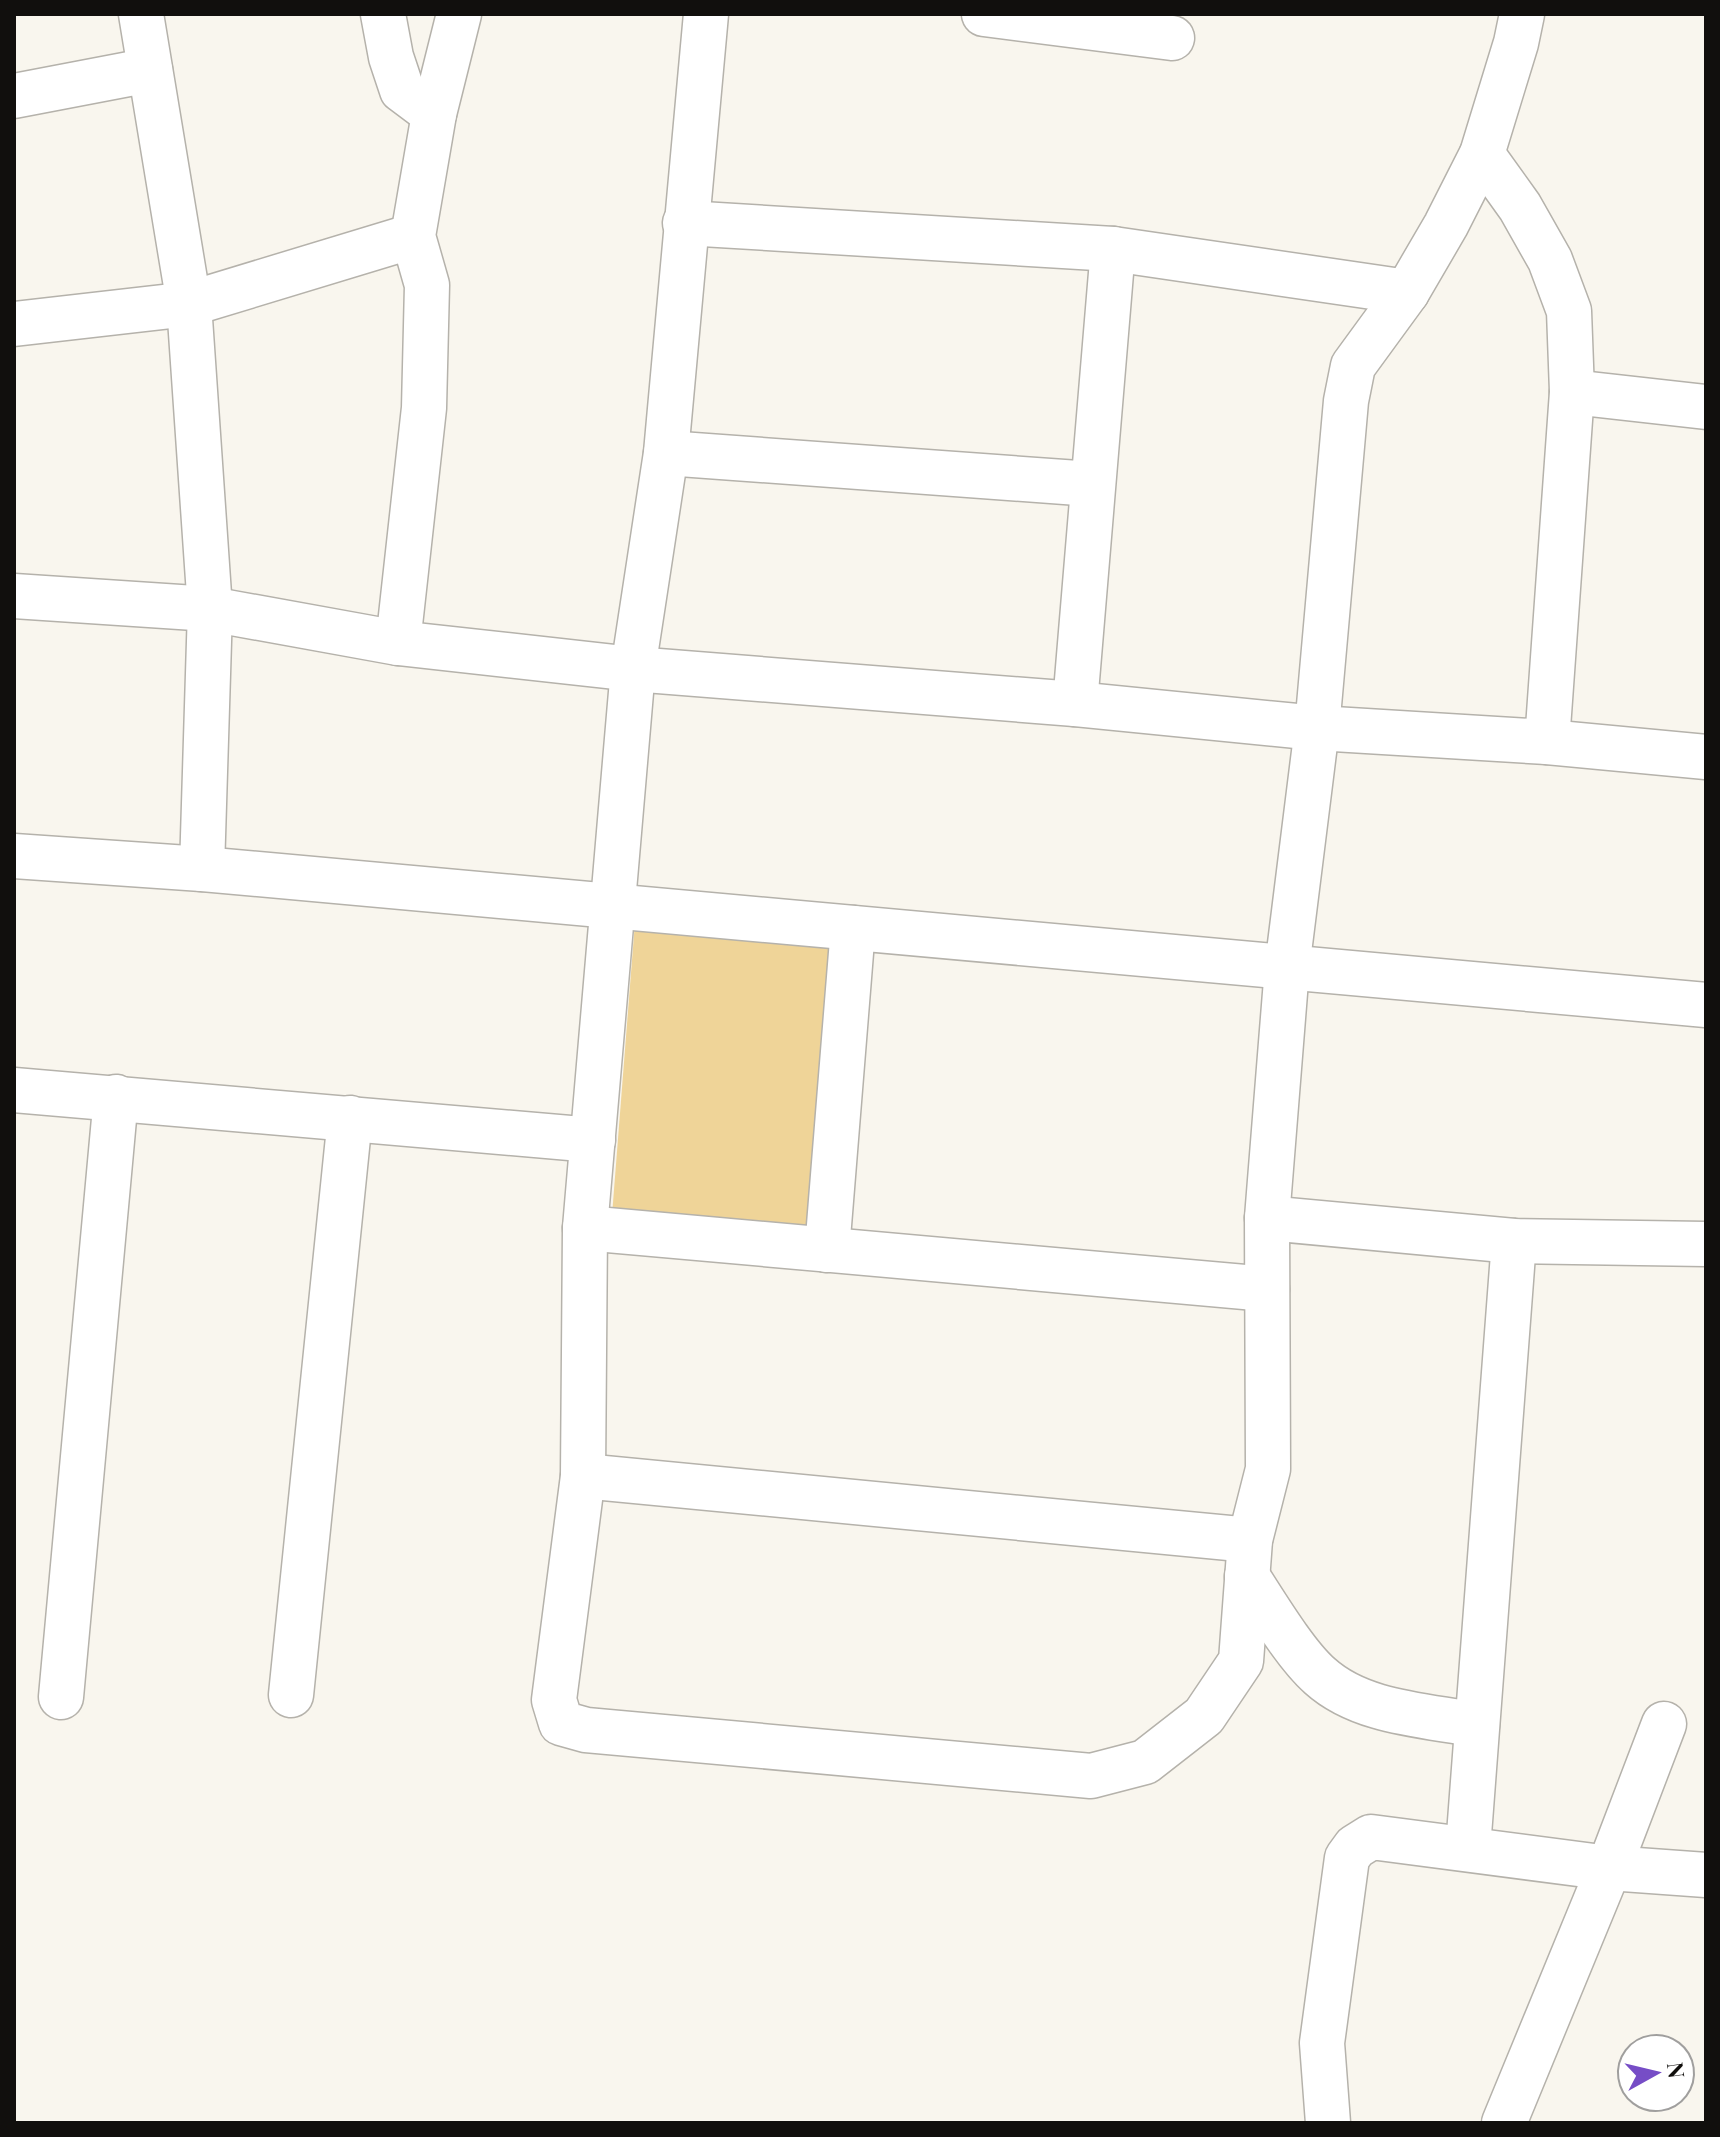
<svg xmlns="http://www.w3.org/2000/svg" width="1720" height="2137" font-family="'Playfair Display',serif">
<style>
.green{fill:#efd498}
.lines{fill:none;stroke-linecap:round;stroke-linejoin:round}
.street-casing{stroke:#b5b2ab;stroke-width:47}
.street{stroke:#fff;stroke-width:44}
</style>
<rect width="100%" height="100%" fill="#f9f6ee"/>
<polygon class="green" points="635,922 833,937 809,1245 611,1228"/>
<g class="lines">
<g class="street-casing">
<g id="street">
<polyline points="141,14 189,304 210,609 202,869"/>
<polyline points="383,14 391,57 402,90 434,114"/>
<polyline points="706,14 666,453 633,669 585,1228 583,1476 554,1700 561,1723 586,1730 1091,1776 1145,1762 1204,1716 1241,1661 1250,1540 1268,1469 1267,1218 1287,968 1317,728 1346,401 1353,366 1407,292 1446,225 1482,154 1516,43 1522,14"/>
<polyline points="984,14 1172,38"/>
<polyline points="14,96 150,70"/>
<polyline points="1482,154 1520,207 1550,260 1569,311 1572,392 1547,742"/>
<polyline points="685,223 1113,249 1407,292"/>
<polyline points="14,324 189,304 413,236"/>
<polyline points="1572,392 1706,407"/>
<polyline points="666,453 1092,484"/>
<polyline points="14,596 210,609 398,643 633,669 1075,704 1317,728 1547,742 1706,757"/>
<polyline points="398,643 424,408 427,285 413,236 434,114 459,14"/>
<polyline points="1075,704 1113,249"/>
<polyline points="14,856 202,869 1706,1005"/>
<polyline points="14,1090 593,1140"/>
<polyline points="1267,1218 1514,1241 1706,1244"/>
<polyline points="585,1228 1267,1289"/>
<polyline points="827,1250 853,928"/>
<polyline points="583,1476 1250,1540"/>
<path d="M 1247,1576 C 1266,1605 1295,1654 1320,1676 C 1361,1713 1425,1715 1477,1725"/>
<polyline points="291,1695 350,1118"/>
<polyline points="61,1697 116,1097"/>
<polyline points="1468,1848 1514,1241"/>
<polyline points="1328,2123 1322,2043 1347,1858 1355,1847 1371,1837 1609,1868 1706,1875"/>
<polyline points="1504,2123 1609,1868 1664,1724"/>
</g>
</g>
<use href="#street" class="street"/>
</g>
<rect width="1720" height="2137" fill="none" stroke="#110f0d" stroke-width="32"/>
<g transform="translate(1656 2073) rotate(82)"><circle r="38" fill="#ffffff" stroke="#a09f9e" stroke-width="2"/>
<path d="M0-6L14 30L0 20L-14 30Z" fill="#764dc6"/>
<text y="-12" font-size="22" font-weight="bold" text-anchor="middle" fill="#110f0d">N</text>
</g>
</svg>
